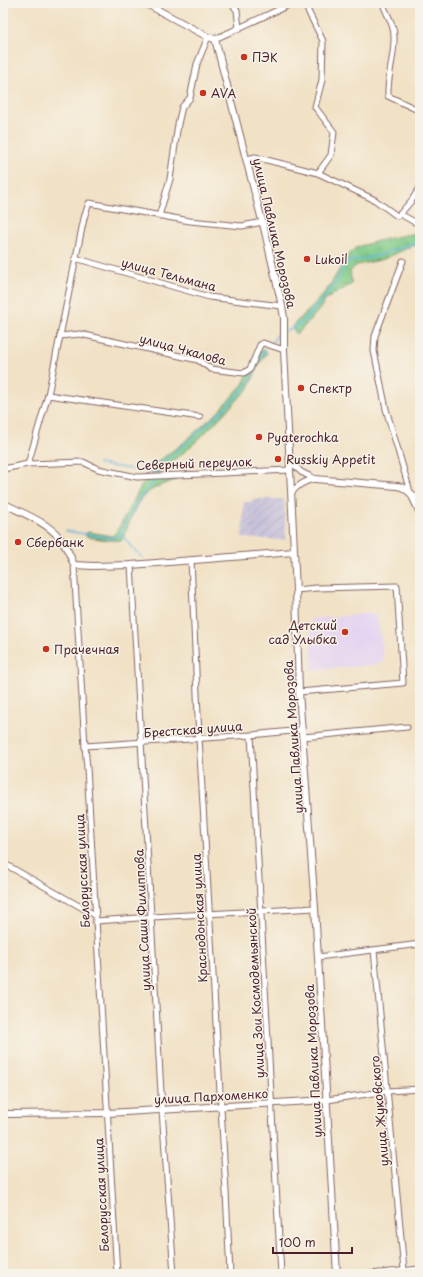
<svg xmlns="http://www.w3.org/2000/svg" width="423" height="1277" font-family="'Playpen Sans',sans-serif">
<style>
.built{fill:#e4d3f1}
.industrial{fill:url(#industrial-furrows)}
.wetland{fill:url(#wetland-marsh);stroke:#647459}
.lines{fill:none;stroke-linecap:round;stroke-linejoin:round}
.stream{stroke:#68b4e1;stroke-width:1.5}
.minor-casing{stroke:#846361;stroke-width:7}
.tertiary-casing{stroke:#846361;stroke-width:8}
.minor{stroke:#fff;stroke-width:5}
.tertiary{stroke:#fff;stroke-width:6}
.poi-dot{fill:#c8321e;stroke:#f7f3e8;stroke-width:1.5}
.labels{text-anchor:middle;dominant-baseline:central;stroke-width:3;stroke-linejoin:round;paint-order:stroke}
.poi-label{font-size:12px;fill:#4a1f2b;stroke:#f7f3e8;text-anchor:start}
.street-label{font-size:12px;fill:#4a1f2b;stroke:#f7f3e8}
</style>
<defs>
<pattern id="industrial-furrows" width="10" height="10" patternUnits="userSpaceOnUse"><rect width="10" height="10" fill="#c6c0d9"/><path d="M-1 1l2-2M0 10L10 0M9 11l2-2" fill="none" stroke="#aca5ba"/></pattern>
<pattern id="wetland-marsh" width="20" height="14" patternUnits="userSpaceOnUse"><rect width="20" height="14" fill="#7fca87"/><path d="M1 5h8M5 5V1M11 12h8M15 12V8" fill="none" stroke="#6fad75"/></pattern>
</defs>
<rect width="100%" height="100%" fill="#f7f3e8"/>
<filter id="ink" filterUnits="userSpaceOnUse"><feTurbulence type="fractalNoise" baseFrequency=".025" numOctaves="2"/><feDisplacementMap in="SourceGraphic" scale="8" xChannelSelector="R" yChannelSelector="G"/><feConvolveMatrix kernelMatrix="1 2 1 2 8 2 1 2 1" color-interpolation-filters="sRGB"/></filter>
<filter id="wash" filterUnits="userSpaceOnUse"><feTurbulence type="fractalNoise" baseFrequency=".012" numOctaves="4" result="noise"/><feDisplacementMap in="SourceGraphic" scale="16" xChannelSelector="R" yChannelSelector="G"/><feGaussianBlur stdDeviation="0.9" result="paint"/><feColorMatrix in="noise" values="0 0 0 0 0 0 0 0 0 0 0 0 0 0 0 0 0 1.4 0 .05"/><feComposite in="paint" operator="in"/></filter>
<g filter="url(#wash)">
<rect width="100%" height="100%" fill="#f1e1c5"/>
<polygon class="built" points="376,613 382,644 384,662 375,663 375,665 312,670 310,619"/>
<polygon class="industrial" points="252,499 284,499 286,540 242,538 244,502 252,502"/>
<g class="wetland">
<polygon points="416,233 420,238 420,245 412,246 384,259 357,265 350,271 352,284 326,299 319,310 298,333 296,334 292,326 311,308 329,287 342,265 350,253 357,247 385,239"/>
<polygon points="262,350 265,350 267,353 258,366 249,388 200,438 182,454 163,467 159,474 154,473 152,469 156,463 183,443 218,412 243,384 259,353"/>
<path d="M 173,478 L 176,480 C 167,483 157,486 150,491 C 134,501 130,524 122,540 C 110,541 98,539 86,536 L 85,534 L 88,532 L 112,536 L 117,531 L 143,483 L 147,479 Z"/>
</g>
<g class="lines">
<g class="stream">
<path d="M 286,331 C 303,327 327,295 337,280 C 340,276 342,268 345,264 C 350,260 357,260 363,259 C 380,256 398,248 415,243 L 420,244"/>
<polyline points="272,342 279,333"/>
<polyline points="98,464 157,473"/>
<polyline points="157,474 156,467 189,441 224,409 249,383 257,363 266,349"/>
<polyline points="66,531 112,538 119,535 139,499 157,478"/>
<polyline points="121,533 132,548 143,558"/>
</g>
</g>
</g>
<g filter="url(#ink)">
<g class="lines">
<g class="minor-casing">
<g id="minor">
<polyline points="231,3 237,10 239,29"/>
<path d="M 383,3 C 386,15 394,22 394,36 C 395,56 387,75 388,96 L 420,111"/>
<polyline points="215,39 293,3"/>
<polyline points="247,159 255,157 318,173 331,155 334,132 315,107 322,80 323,41 304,3"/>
<polyline points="318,173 375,200 397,216 400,214 420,225"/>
<polyline points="400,214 412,200 420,187"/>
<polyline points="159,216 170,179 178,124 182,107 190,98 197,64 208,37"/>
<polyline points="75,258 209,297 282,306"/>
<polyline points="403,261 375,336 374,351 386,409 411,495 420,514"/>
<polyline points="60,336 80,334 198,360 211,369 244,373 250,369 260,345 263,343 284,350"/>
<polyline points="48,395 200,417"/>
<polyline points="290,461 301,472 315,479"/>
<polyline points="28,464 83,462 98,469 137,477 290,470"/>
<polyline points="3,469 28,464 48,395 84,218 89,203 190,221 242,226 263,222"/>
<path d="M 292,492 C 298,485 304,481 314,479"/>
<polyline points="191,560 199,738 226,1192 230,1274"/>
<polyline points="74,565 85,746 87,768 117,1274"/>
<polyline points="131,565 162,1110 174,1274"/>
<polyline points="296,590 317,588 397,586 403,683 299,692"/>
<polyline points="251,735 281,1274"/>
<polyline points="303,737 407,727"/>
<polyline points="85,746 251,735 302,730"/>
<polyline points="3,863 95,915"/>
<polyline points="96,921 152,917 315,908"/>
<polyline points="374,950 404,1270"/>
<polyline points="318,957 420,944"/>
<polyline points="327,1100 388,1091 420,1089"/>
<polyline points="370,1274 420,1269"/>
</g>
</g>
<g class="tertiary-casing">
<g id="tertiary">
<polyline points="145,3 208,37 215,39 265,232 282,306 284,318 284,350 296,590 299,692 315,908 337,1274"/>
<polyline points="315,479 397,486 402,487 420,500"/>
<path d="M 3,503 C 22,513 45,521 59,537 C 66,545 70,555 74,565 L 93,566 L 131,565 L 294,552"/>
<polyline points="3,1114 108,1113 327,1100"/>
</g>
</g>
<use href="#minor" class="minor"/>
<use href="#tertiary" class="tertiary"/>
</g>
</g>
<g class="poi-dot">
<circle cx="244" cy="57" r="4"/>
<circle cx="203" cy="93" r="4"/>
<circle cx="307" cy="259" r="4"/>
<circle cx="301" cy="388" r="4"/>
<circle cx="259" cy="437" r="4"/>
<circle cx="278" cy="459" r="4"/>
<circle cx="18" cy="542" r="4"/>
<circle cx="345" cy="632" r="4"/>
<circle cx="46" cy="649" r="4"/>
</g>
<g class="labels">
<g class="poi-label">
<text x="252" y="57">ПЭК</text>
<text x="211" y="93">AVA</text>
<text x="315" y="259">Lukoil</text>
<text x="309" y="388">Спектр</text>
<text x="267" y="437">Pyaterochka</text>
<text x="286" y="459">Russkiy Appetit</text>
<text x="26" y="542">Сбербанк</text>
<text x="337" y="625" text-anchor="end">Детский<tspan x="337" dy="14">сад Улыбка</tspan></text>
<text x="54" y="649">Прачечная</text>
</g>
<g class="street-label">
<text transform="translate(275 233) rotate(77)">улица Павлика Морозова</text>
<text transform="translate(169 274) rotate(15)">улица Тельмана</text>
<text transform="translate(183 349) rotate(15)">улица Чкалова</text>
<text transform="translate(194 463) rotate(-2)">Северный переулок</text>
<text transform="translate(193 729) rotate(-4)">Брестская улица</text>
<text transform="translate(293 737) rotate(-94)">улица Павлика Морозова</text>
<text transform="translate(82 871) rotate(-93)">Белорусская улица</text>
<text transform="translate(199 918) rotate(-93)">Краснодонская улица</text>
<text transform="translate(142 920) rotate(-93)">улица Саши Филиппова</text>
<text transform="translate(255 993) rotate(-93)">улица Зои Космодемьянской</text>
<text transform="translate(313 1061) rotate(-93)">улица Павлика Морозова</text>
<text transform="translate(211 1096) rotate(-3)">улица Пархоменко</text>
<text transform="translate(379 1111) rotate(-95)">улица Жуковского</text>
<text transform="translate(101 1195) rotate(-93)">Белорусская улица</text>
</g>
</g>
<rect width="423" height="1277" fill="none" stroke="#f7f3e8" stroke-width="16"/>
<path d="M273 1247v6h79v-6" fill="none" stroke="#4a1f2b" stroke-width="2"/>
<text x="279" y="1247" font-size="12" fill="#4a1f2b" stroke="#f7f3e8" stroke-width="3" paint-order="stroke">100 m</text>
</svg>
